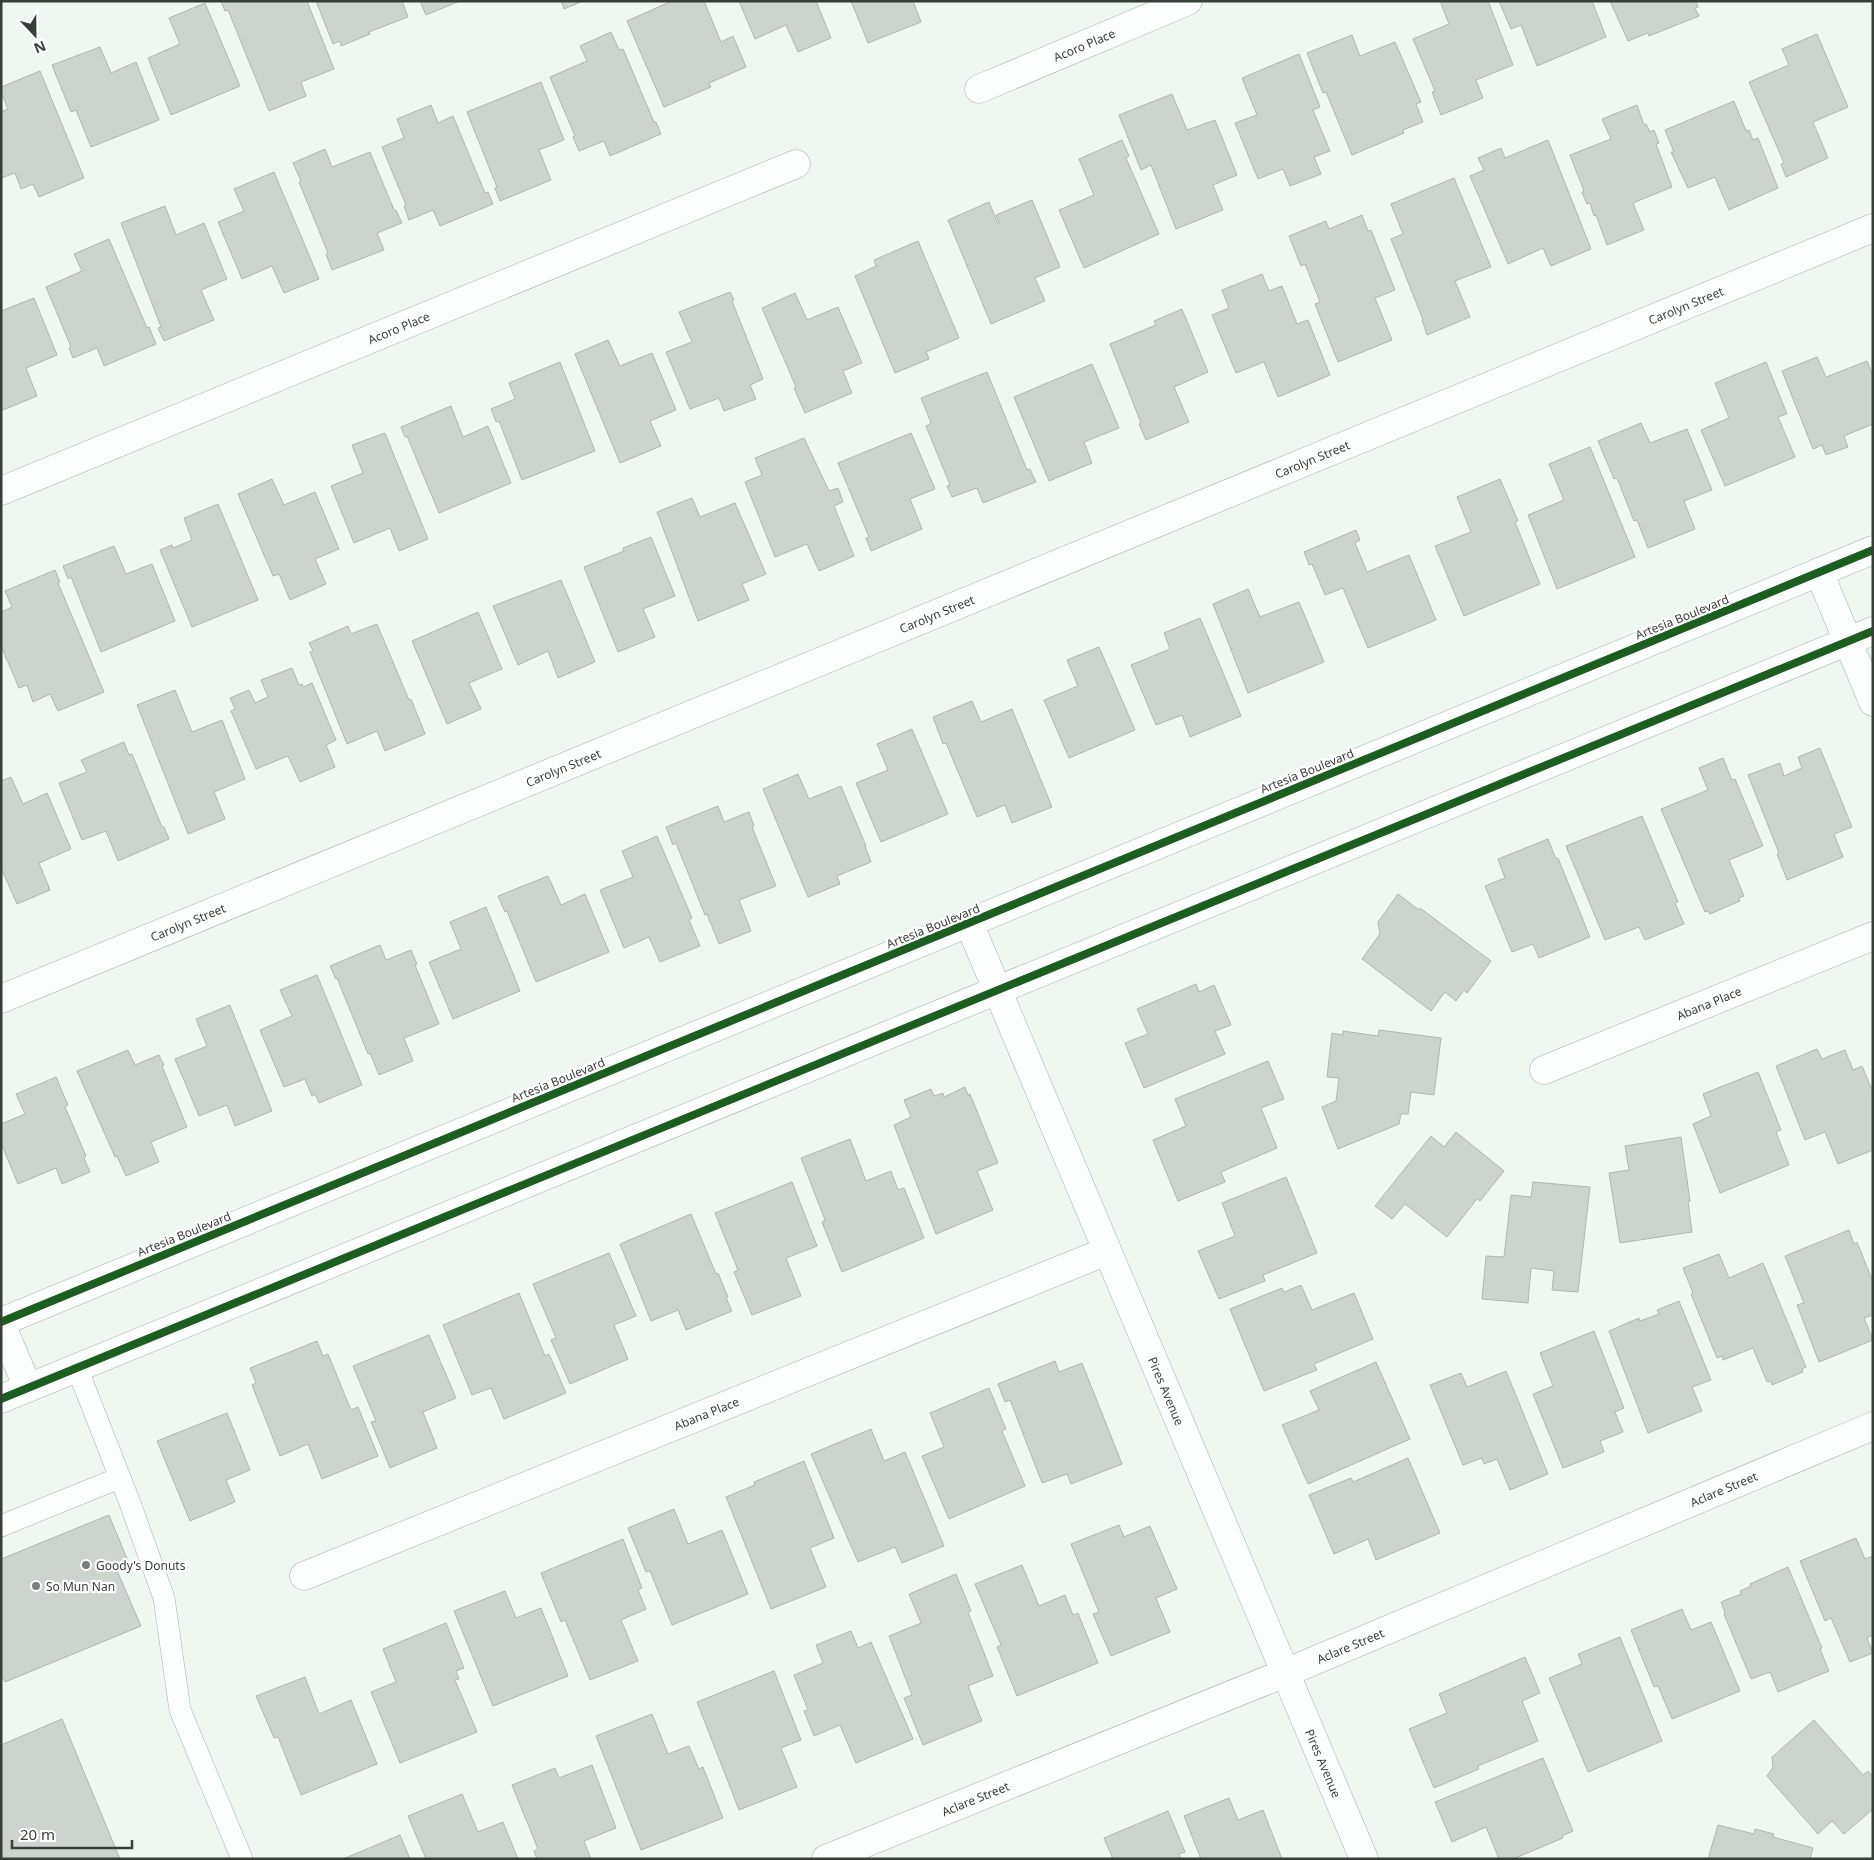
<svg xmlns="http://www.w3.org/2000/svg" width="1874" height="1860" font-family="'Noto Sans',sans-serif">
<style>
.building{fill:#ccd4cd;stroke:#b0b7b1}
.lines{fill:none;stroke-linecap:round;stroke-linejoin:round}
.lane-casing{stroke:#a9b0aa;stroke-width:22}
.street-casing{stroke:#a9b0aa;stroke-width:29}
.secondary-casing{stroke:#a9b0aa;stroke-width:29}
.lane{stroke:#fcfefd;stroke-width:21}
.street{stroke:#fcfefd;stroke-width:28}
.secondary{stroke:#fcfefd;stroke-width:28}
.cycleway-casing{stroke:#fff;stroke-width:11}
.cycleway{stroke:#1b5e20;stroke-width:8}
.poi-dot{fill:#787f78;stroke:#fff;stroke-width:2}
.labels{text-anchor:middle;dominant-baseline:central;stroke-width:4.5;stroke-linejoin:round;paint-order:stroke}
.street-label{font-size:12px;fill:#383e38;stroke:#fff}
.poi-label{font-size:12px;fill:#383e38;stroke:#fff;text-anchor:start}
</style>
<rect width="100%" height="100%" fill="#eef8f0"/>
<g class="building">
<polygon points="221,1 307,1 334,69 301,82 306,96 269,111 228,10 225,11"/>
<polygon points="316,1 402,1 408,17 369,32 370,34 341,46 340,41 333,44"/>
<polygon points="420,1 460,1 426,15"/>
<polygon points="561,1 583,1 564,9"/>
<polygon points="672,1 704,1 721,42 733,36 746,67 709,83 711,87 664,107 627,21"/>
<polygon points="739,1 816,1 831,38 798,52 786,25 755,39"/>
<polygon points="851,1 913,1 921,22 868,43"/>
<polygon points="1440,1 1488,1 1513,65 1476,80 1483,98 1441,115 1432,92 1435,91 1413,39 1449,24"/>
<polygon points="1499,1 1592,1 1606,37 1537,66 1521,25 1511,29"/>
<polygon points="1610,1 1696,1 1698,7 1695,8 1699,16 1649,36 1648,33 1628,41"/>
<polygon points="205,3 240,86 171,115 148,58 180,44 169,18"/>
<polygon points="611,32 619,50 623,49 654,122 656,122 661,134 610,156 604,141 579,151 573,137 575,136 550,77 587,61 580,46"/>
<polygon points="1817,34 1848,107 1813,122 1828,158 1786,177 1781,164 1784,163 1749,82 1789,65 1782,49"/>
<polygon points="1352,35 1360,56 1395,42 1421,102 1416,104 1423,122 1403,130 1404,133 1352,155 1326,92 1323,93 1307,53"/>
<polygon points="100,47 111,73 136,62 159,120 91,147 76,110 71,112 52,65"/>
<polygon points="1299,54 1320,107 1313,110 1330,151 1314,157 1321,174 1290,186 1283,169 1258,179 1235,123 1257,115 1242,78"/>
<polygon points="40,71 84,178 39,197 33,184 21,189 15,173 1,178 1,112 8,109 1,92 1,87"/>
<polygon points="541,82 564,140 539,150 551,180 500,201 495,188 497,187 467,112"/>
<polygon points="1172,94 1187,130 1215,120 1237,175 1213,185 1223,210 1176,229 1151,165 1141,170 1119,115"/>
<polygon points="1734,101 1746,131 1749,130 1753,140 1758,138 1778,188 1729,210 1715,177 1688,188 1671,152 1674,152 1665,130"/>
<polygon points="431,105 438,123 453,116 485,193 488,192 493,204 440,226 433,210 409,220 404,206 406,205 382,147 404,138 397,119"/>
<polygon points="1637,105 1644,125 1646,124 1650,132 1654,130 1659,143 1656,144 1672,187 1633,203 1644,230 1607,245 1596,215 1594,216 1590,203 1587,204 1582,192 1584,191 1570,155 1611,139 1602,119"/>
<polygon points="1122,140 1129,156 1126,158 1159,234 1084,268 1059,210 1094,195 1079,159"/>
<polygon points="1548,140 1591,249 1551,266 1543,248 1508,264 1470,176 1484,170 1478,158 1501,148 1505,158"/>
<polygon points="325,149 332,167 370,152 394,210 396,210 402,223 377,233 384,250 332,270 326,254 328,253 299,182 301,181 293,163"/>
<polygon points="274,172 319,279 284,293 272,266 242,279 218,222 244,211 234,189"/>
<polygon points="1454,178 1491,267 1455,281 1470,317 1427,335 1422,320 1423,320 1391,239 1403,234 1391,204"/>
<polygon points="1032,200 1060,267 1035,278 1045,301 991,324 948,220 989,202 998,224 1000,224 996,215"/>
<polygon points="165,206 176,235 204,223 227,279 201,290 214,320 164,341 158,328 161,327 121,223"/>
<polygon points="1362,215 1368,231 1371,230 1395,290 1375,298 1392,340 1338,362 1315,304 1320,302 1305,264 1301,266 1289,236 1326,221 1329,229"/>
<polygon points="109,239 147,328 149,327 156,344 104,366 97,348 73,358 69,348 71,347 46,287 82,271 74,254"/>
<polygon points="918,241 959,338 926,352 929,359 895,373 855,276 876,266 874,260"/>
<polygon points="1262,274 1269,291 1282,286 1297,324 1308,320 1330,375 1278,397 1264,362 1236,373 1212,315 1229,308 1222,290"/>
<polygon points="730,292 734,300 732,301 763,379 750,385 756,399 724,411 719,398 690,409 666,352 692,342 679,312"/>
<polygon points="795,293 807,320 838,307 862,363 843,371 852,393 805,413 794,388 796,387 762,308"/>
<polygon points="34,298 57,355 26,368 37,396 3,410 1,405 1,311"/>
<polygon points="1182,309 1208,372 1174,387 1189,422 1146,440 1139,424 1141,423 1110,344 1156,325 1154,321"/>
<polygon points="608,340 620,366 652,353 676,410 650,421 661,446 620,463 575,354"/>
<polygon points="1817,357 1826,377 1867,361 1873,376 1873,424 1844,436 1848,447 1826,455 1822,445 1813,449 1782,371"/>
<polygon points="560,362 595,451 522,480 499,421 496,422 491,409 515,399 509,383"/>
<polygon points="1766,362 1787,414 1778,417 1795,457 1725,486 1701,430 1729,418 1715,383"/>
<polygon points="1092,364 1119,428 1084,442 1092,463 1049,481 1014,397"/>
<polygon points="987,372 1027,470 1030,469 1036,482 983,503 977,488 952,497 947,486 950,485 926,426 931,423 921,398"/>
<polygon points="451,406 463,437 488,426 511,483 439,513 407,436 405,437 401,427"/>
<polygon points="1641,423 1650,443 1687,429 1712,490 1684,501 1695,529 1648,548 1637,520 1634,521 1617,478 1614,479 1598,441"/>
<polygon points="385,433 428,539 399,551 390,528 354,543 331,486 363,473 352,445"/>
<polygon points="911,433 935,489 910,499 922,529 871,551 866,538 869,537 838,463"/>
<polygon points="804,438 829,491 838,488 843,502 834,506 854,556 819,571 807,544 775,557 745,482 762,475 755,458"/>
<polygon points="1590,447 1635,557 1557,589 1528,515 1564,500 1549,464"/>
<polygon points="272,479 284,505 315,492 339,549 315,559 326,584 290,600 279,574 273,576 238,494"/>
<polygon points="1500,479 1518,521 1515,522 1540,584 1464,616 1435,546 1471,532 1457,497"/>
<polygon points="692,498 700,517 735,503 766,574 742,584 749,600 698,621 657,512"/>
<polygon points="218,504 258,600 192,627 160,550 172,545 173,548 192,540 184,518"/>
<polygon points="1356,530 1360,540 1355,543 1367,572 1409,555 1436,620 1368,648 1343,588 1325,595 1312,564 1309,565 1304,552"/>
<polygon points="651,537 675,596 643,609 655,637 618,652 584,567 624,551 623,548"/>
<polygon points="114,546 126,574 152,564 175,621 101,652 71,577 68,579 63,566"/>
<polygon points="55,570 60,582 58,583 104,692 58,711 50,694 33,702 27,685 19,688 1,646 1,612 12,607 5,591"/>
<polygon points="561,580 595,662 558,678 548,651 518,665 493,606"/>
<polygon points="1248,589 1260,617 1299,602 1324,662 1248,693 1213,604"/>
<polygon points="478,612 502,669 469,683 481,709 447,724 412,641"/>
<polygon points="1200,618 1241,716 1190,737 1182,715 1156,725 1131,665 1170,649 1164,633"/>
<polygon points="377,624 409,700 411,699 425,734 385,751 377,731 347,744 310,652 313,651 309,643 348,626 351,634"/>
<polygon points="1099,647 1135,730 1069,758 1044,700 1078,686 1067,660"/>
<polygon points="292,668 299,685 302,684 303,687 312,683 336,740 326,745 335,767 300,782 288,756 256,769 231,711 235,709 230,698 249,690 255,703 268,697 261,680"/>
<polygon points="175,690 192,732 222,720 245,779 214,792 225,819 188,834 137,705"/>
<polygon points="972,701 981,722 1012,709 1052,807 1012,823 1005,805 977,817 946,743 943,744 933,717"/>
<polygon points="912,729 948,814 881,842 856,783 888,770 877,744"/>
<polygon points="124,742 129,755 132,754 162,827 164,827 169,839 118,861 106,831 82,840 59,783 87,772 81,760"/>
<polygon points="1820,748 1852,827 1834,834 1843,857 1787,880 1777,854 1779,853 1748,775 1780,763 1784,776 1802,768 1798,757"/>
<polygon points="1723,758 1732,780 1735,779 1763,846 1729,860 1744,896 1739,898 1740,901 1710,914 1708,911 1705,912 1661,809 1708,790 1699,768"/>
<polygon points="798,774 809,799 841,786 866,846 865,846 871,862 837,876 840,884 808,897 763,789"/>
<polygon points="11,777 23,804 47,793 71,849 39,863 50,890 17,904 1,868 1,781"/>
<polygon points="718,806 724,822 749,812 754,826 752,827 776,886 739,900 751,931 719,944 707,914 705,915 676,843 673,845 666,827"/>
<polygon points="1642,816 1678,902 1675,903 1684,924 1645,940 1639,927 1605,940 1566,846"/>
<polygon points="657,836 692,918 689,920 700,946 660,962 649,937 624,948 600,890 633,877 622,851"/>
<polygon points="1548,839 1556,859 1558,858 1590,937 1539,958 1533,944 1512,952 1485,886 1505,878 1498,859"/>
<polygon points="548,876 561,905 585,894 609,952 536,982 507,911 505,912 498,896"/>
<polygon points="1398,894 1419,910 1420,908 1491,961 1467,993 1464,990 1456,1001 1445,992 1431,1011 1362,959 1380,934 1378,922"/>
<polygon points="486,907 520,991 453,1019 429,962 461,949 450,922"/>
<polygon points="380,945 386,960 411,950 417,964 415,965 439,1024 404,1038 413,1061 379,1075 370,1053 368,1054 337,978 336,979 330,966"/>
<polygon points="317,975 362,1085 319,1103 315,1094 312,1096 305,1079 284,1087 260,1030 292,1016 280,990"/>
<polygon points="1196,984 1199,992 1214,985 1231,1025 1215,1031 1225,1054 1144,1088 1125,1043 1148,1034 1137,1009"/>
<polygon points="230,1005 272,1111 235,1126 227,1105 199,1116 175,1059 207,1046 196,1019"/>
<polygon points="1379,1030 1441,1038 1434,1095 1411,1092 1408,1114 1401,1114 1399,1124 1338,1149 1322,1107 1336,1101 1339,1078 1327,1077 1332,1033 1343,1035 1343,1031 1378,1036"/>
<polygon points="1817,1049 1822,1059 1845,1050 1853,1070 1862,1066 1873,1092 1873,1150 1838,1164 1825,1132 1805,1140 1776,1066"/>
<polygon points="128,1050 135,1065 159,1055 164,1065 162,1066 187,1127 151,1142 159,1162 126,1176 117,1156 115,1157 77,1071"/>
<polygon points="1268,1061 1284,1099 1261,1108 1277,1148 1221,1172 1225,1182 1178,1201 1153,1140 1186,1126 1175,1099"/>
<polygon points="1758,1072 1781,1130 1776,1132 1789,1165 1720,1193 1693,1124 1711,1116 1703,1094"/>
<polygon points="56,1077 68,1105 65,1107 86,1156 84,1158 90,1172 62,1184 56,1168 18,1184 1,1143 1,1124 25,1114 16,1094"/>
<polygon points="965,1087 968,1095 970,1094 998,1163 977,1171 993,1210 936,1234 894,1125 911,1117 904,1100 931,1089 934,1096 943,1093 944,1097"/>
<polygon points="1456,1132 1504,1171 1480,1201 1477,1199 1447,1237 1405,1204 1392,1219 1375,1206 1431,1136 1444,1147"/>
<polygon points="1681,1137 1690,1201 1688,1201 1692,1232 1620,1243 1609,1173 1629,1170 1625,1146"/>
<polygon points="850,1139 866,1181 891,1171 898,1190 904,1188 924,1238 842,1272 822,1222 825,1220 801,1158"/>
<polygon points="1286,1177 1317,1253 1263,1275 1265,1281 1219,1299 1198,1251 1235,1236 1222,1203"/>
<polygon points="792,1182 817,1246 786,1258 801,1296 752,1315 734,1272 738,1270 715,1213"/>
<polygon points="1533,1182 1590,1187 1578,1292 1552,1290 1554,1271 1531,1268 1528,1303 1482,1299 1486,1256 1504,1257 1511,1195 1531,1197"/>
<polygon points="691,1214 716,1274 718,1273 728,1297 726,1298 732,1311 686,1330 678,1310 651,1321 620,1244"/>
<polygon points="1849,1230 1854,1244 1857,1242 1873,1282 1873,1315 1864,1318 1873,1340 1819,1362 1797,1305 1804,1303 1785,1256"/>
<polygon points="609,1253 636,1316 614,1325 628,1359 570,1384 551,1340 556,1338 533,1284"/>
<polygon points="1719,1254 1729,1278 1763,1263 1806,1367 1802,1369 1803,1372 1772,1385 1771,1381 1767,1382 1753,1348 1723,1360 1722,1356 1717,1358 1691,1294 1693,1293 1683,1268"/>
<polygon points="1301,1285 1312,1310 1354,1293 1373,1339 1314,1364 1317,1370 1264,1391 1230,1309 1282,1288 1284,1292"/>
<polygon points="519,1293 545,1356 549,1354 566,1393 504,1419 491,1388 472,1395 443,1325"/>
<polygon points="1679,1301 1711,1380 1692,1387 1702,1411 1648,1433 1609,1331 1639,1318 1640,1321 1659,1314 1657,1310"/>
<polygon points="1594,1331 1624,1408 1615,1412 1623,1432 1600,1441 1604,1452 1563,1468 1533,1394 1553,1386 1540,1353"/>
<polygon points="429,1335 456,1398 423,1412 437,1448 390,1468 371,1422 376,1421 353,1366"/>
<polygon points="317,1341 323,1356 328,1354 351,1410 358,1407 378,1456 322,1479 308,1444 280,1456 252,1385 256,1383 250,1368"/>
<polygon points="1055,1361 1059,1372 1082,1363 1122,1464 1071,1484 1067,1474 1042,1483 1010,1400 1005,1402 998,1384"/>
<polygon points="1376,1362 1410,1439 1308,1484 1282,1425 1319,1410 1310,1391"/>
<polygon points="1506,1371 1548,1474 1510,1490 1497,1459 1484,1464 1482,1458 1463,1465 1430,1385 1461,1373 1467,1387"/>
<polygon points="989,1388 1006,1429 1002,1431 1025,1486 949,1519 922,1456 944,1447 930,1413"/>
<polygon points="227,1413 250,1470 226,1480 235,1502 190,1521 157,1441"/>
<polygon points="871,1429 884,1461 905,1452 944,1546 902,1563 895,1547 858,1562 811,1454"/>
<polygon points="1408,1458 1440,1533 1376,1560 1368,1539 1334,1554 1309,1495 1351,1478 1353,1482"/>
<polygon points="804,1461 834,1538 810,1548 826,1587 771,1609 726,1497 755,1485 754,1482"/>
<polygon points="674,1509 688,1544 722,1530 748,1594 672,1625 650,1571 646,1572 628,1528"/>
<polygon points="109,1515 128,1561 115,1566 141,1626 5,1682 1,1673 1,1559"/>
<polygon points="1119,1525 1124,1537 1150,1526 1177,1589 1156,1598 1170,1632 1111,1656 1093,1614 1099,1612 1071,1544"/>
<polygon points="1856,1538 1865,1559 1873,1556 1873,1635 1867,1638 1873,1653 1850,1662 1831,1618 1825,1621 1800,1561"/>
<polygon points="623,1539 642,1588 638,1590 646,1609 621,1620 638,1661 590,1680 565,1620 561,1622 541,1573"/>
<polygon points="1022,1565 1039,1606 1065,1595 1073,1615 1078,1613 1098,1663 1017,1696 997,1647 1001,1645 975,1584"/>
<polygon points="1788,1567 1822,1648 1820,1649 1829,1671 1778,1692 1770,1672 1751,1679 1724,1614 1725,1613 1721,1602 1741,1594 1740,1591 1751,1586 1750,1584"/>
<polygon points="956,1574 971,1611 968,1612 993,1676 968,1686 982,1721 923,1745 904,1698 912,1695 889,1636 921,1623 909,1594"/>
<polygon points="505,1591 516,1618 541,1608 568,1676 493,1706 454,1611"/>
<polygon points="1682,1609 1691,1630 1711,1622 1740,1691 1672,1719 1658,1686 1654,1687 1631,1630"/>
<polygon points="446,1623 464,1668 456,1671 459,1679 455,1680 477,1732 400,1763 371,1692 396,1682 383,1649"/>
<polygon points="851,1631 858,1648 871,1642 913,1739 856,1763 840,1725 814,1736 804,1711 808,1710 794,1675 823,1663 816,1645"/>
<polygon points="1620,1637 1662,1741 1588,1772 1549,1678 1582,1664 1578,1654"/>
<polygon points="1525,1657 1540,1693 1522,1701 1538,1741 1478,1766 1479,1769 1434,1788 1409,1729 1447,1713 1439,1694"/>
<polygon points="774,1671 801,1740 781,1748 797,1787 739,1810 697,1702"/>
<polygon points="305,1677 319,1714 351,1700 377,1764 301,1795 278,1737 274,1738 256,1696"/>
<polygon points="652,1714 668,1754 689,1746 699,1769 703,1767 723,1818 641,1850 596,1736"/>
<polygon points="62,1719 120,1859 1,1859 1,1745"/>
<polygon points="1814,1720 1863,1775 1868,1771 1873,1777 1873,1809 1844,1834 1832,1821 1818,1834 1767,1776 1773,1767 1772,1757"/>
<polygon points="1543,1758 1573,1831 1562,1836 1563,1838 1513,1859 1499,1859 1486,1827 1452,1842 1435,1802"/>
<polygon points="592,1765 616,1828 584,1841 591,1859 537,1859 534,1851 538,1849 512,1785 555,1768 559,1778"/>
<polygon points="462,1794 478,1832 503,1822 518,1859 426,1859 408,1816"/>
<polygon points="1229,1798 1238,1820 1263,1810 1282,1859 1201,1859 1184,1816"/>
<polygon points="1168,1811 1185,1852 1179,1854 1181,1859 1113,1859 1104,1838"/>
<polygon points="1718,1825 1754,1834 1755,1829 1774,1834 1773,1837 1813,1848 1810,1859 1708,1859"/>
<polygon points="400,1835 410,1859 343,1859"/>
</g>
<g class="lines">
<g class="lane-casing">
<g id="lane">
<polyline points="77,1368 130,1503 164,1598 180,1710 242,1859"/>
<polyline points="1,1526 119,1478"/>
</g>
</g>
<g class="street-casing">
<g id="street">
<path id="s1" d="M 979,89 L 1188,1"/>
<path id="s2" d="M 1,491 L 796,164"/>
<polyline points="1819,572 1873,702"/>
<path id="s3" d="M 969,923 L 1364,1859"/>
<path id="s4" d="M 1,999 L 1873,228"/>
<path id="s5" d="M 1544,1070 L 1873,936"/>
<polyline points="1,1324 28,1388"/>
<path id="s6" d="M 304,1576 L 1107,1251"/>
<path id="s7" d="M 826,1859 L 1285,1673 L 1873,1426"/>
</g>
</g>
<g class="secondary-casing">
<g id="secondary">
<polyline points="1,1322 1873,550"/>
<polyline points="1,1399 1873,631"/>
</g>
</g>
<use href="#lane" class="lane"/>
<use href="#street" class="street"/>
<use href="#secondary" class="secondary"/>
<g class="cycleway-casing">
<g id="cycleway">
<polyline points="1,1322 1873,550"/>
<polyline points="1,1399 1873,631"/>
</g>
</g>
<use href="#cycleway" class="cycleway"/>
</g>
<g class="poi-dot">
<circle cx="86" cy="1565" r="5"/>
<circle cx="36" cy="1586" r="5"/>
</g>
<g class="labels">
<g class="street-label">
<text stroke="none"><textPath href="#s1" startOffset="114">Acoro Place</textPath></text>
<text stroke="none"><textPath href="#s4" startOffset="1822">Carolyn Street</textPath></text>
<text stroke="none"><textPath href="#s2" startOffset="430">Acoro Place</textPath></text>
<text stroke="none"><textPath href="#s4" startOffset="1418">Carolyn Street</textPath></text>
<text stroke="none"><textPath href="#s4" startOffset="1012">Carolyn Street</textPath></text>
<text transform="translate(1682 617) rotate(-22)">Artesia Boulevard</text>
<text stroke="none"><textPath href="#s4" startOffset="608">Carolyn Street</textPath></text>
<text transform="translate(1307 771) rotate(-22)">Artesia Boulevard</text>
<text stroke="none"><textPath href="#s4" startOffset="202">Carolyn Street</textPath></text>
<text transform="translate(933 926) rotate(-22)">Artesia Boulevard</text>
<text stroke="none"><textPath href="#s5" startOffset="178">Abana Place</textPath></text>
<text transform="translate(558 1080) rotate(-22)">Artesia Boulevard</text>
<text transform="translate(184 1234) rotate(-22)">Artesia Boulevard</text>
<text stroke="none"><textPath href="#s3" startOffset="508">Pires Avenue</textPath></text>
<text stroke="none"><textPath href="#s6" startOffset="434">Abana Place</textPath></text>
<text stroke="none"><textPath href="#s7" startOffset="971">Aclare Street</textPath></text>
<text stroke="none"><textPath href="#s7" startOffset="566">Aclare Street</textPath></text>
<text stroke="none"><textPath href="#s3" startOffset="912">Pires Avenue</textPath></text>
<text stroke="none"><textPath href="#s7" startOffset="161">Aclare Street</textPath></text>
</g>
<g class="poi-label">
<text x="96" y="1565">Goody's Donuts</text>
<text x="46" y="1586">So Mun Nan</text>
</g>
</g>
<rect width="1874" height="1860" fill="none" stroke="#383e38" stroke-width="5"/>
<g transform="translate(35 35) rotate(158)" stroke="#ffffff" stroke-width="4" paint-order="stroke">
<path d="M0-4L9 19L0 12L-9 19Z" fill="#383e38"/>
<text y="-8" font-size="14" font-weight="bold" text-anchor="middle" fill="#383e38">N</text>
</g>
<path d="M12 1840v8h120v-8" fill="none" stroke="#383e38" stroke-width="2.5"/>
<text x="20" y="1840" font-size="15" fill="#383e38" stroke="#ffffff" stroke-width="4" paint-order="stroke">20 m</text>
</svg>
